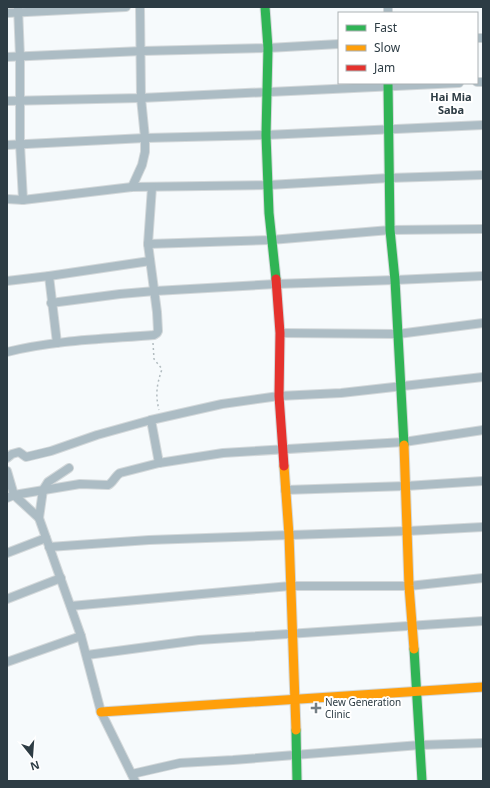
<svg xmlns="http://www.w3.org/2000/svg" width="490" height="788" font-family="'Noto Sans',sans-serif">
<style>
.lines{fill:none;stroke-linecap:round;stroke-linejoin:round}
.street-casing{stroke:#d3d8da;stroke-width:10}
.fast-casing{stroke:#d3d8da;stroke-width:11}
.slow-casing{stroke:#d3d8da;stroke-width:11}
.jam-casing{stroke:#d3d8da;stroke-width:11}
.path{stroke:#b2bcc0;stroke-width:1.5;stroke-dasharray:2 3;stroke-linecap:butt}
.street{stroke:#acbcc4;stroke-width:8}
.fast{stroke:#30b455;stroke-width:9}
.slow{stroke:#ff9f0a;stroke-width:9}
.jam{stroke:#e5322d;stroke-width:9}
.poi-dot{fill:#737e84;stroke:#fff;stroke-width:1.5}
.labels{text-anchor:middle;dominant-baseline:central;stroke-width:4;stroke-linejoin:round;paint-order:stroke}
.poi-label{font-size:10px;fill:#2d3c44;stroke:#fff;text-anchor:start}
.neighbourhood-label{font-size:11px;font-weight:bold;fill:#2d3c44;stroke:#fff}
</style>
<rect width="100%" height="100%" fill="#f6fafc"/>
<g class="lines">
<g class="street-casing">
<g id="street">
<polyline points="18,7 20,57 20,144 23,200"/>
<polyline points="388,7 388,13"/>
<polyline points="7,13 126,7"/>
<polyline points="477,38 483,38"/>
<polyline points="7,57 142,51 268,48 339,44"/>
<polyline points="477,82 483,82"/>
<polyline points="7,101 141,98 459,83"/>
<polyline points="7,145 145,138 266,135 483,125"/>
<polyline points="132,187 142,165 145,152 145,138 141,98 140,7"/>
<polyline points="7,199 23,200 132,187 269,185 389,178 483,175"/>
<polyline points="148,244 271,240 390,230 483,229"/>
<polyline points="49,276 57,343"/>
<polyline points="7,281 49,276 150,261"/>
<polyline points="51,303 120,294 155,291 276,284 395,280 483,276"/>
<polyline points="280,333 398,334 483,323"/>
<path d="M 7,352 C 55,340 105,339 154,335 L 157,333 L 158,331 L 157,312 L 148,244 L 152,187"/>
<polyline points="151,420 159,463"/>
<polyline points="7,458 12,454 19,452 26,457 51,451 97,435 151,420 222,404 279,396 341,393 483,377"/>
<polyline points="7,471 14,495 39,518 81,636 101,712 135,781"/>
<polyline points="285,490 406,486 483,481"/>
<path d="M 7,498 L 14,495 L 80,484 L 108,485 C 113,483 115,476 120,473 L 159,463 L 223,453 L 404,442 L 483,430"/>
<polyline points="39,518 43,490 48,482 69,468"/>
<polyline points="49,547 149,540 408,531 483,527"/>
<polyline points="7,553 46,538"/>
<polyline points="7,599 61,578"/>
<polyline points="71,606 290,586 409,586 483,578"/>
<polyline points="87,655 199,640 483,621"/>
<polyline points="7,662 81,636"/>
<polyline points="132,774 180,763 233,760 420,745 483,743"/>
</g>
</g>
<g class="fast-casing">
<g id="fast">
<polyline points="265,7 268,48 266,135 269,213 276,279"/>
<polyline points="388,83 390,230 395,280 404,445"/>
<polyline points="414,649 422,781"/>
<polyline points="296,730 297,781"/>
</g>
</g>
<g class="slow-casing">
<g id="slow">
<polyline points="404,445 409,586 414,649"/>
<polyline points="284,466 289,535 296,730"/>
<polyline points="101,712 483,687"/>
</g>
</g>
<g class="jam-casing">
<polyline id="jam" points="276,279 280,333 279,396 284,466"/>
</g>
<path class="path" d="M 153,343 L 154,359 L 162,369 C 157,384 155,394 159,410"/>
<use href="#street" class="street"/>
<use href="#fast" class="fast"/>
<use href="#slow" class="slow"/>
<use href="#jam" class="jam"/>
</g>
<path class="poi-dot" d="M314 702h4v4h4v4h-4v4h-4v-4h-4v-4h4z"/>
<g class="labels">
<g class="poi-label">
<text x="325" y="702">New Generation<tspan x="325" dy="12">Clinic</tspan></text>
</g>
<g class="neighbourhood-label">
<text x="451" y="96">Hai Mia<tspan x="451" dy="13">Saba</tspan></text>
</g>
</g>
<rect width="490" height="788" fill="none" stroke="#2d3c44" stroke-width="16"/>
<rect x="338" y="12" width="140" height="72" fill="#ffffff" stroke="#abb1b4"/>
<rect x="346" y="25" width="20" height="6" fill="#30b455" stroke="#abb1b4"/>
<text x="374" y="32" font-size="12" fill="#2d3c44">Fast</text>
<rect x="346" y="45" width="20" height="6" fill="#ff9f0a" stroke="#abb1b4"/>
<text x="374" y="52" font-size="12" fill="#2d3c44">Slow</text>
<rect x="346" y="65" width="20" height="6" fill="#e5322d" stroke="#abb1b4"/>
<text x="374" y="72" font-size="12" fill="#2d3c44">Jam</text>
<g transform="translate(32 756) rotate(163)" stroke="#ffffff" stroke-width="3" paint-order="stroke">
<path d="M0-3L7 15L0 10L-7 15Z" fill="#2d3c44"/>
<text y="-6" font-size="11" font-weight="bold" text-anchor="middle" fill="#2d3c44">N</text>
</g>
</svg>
